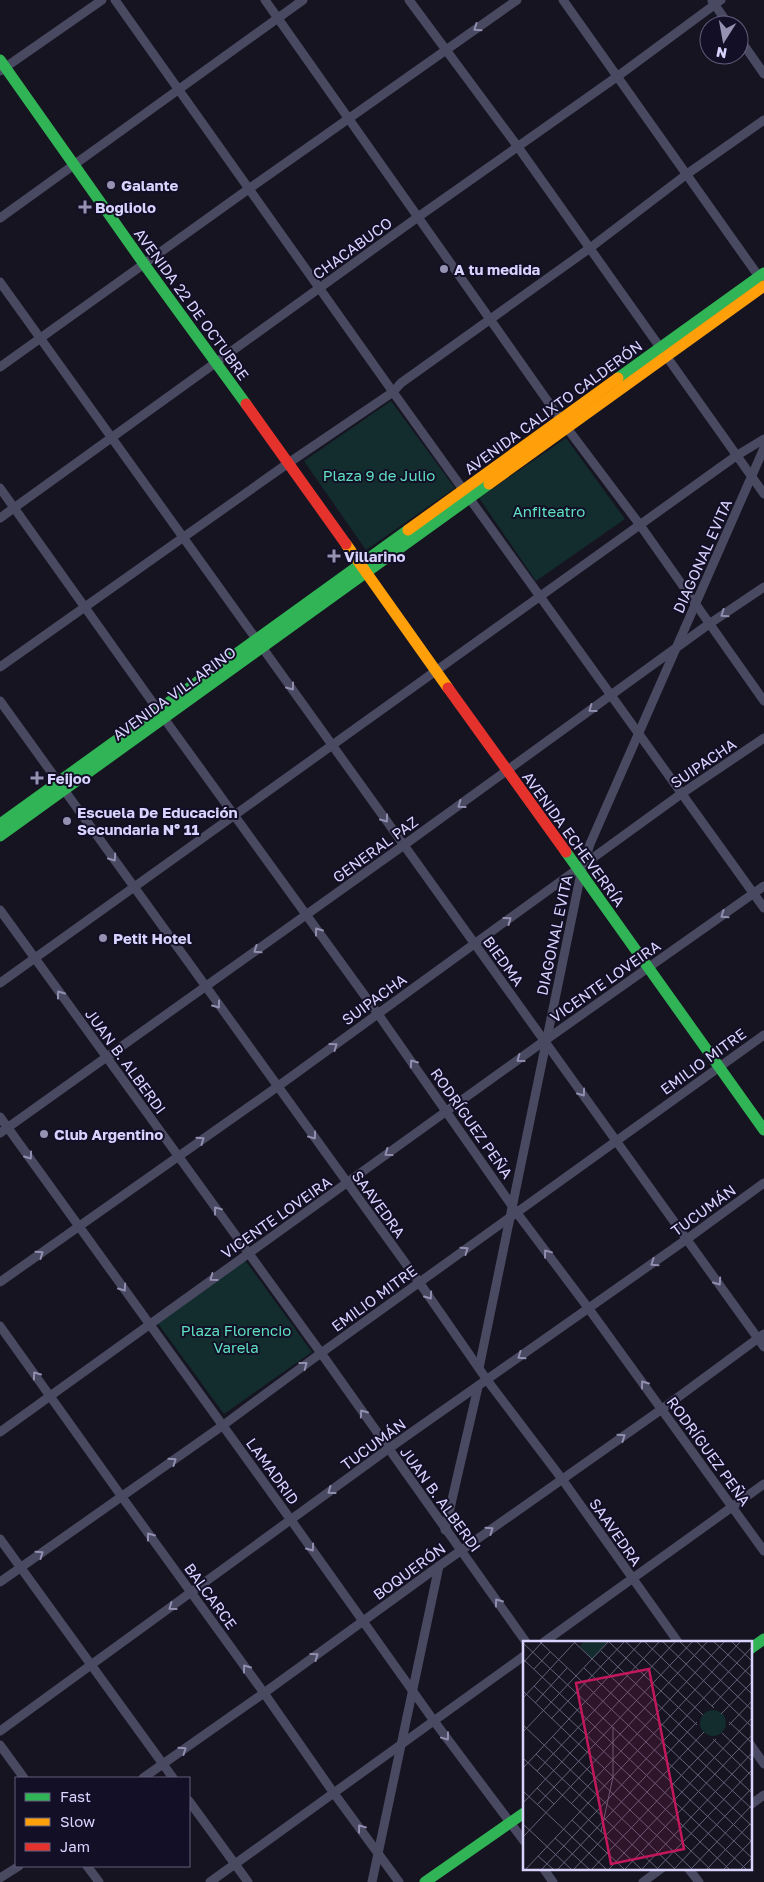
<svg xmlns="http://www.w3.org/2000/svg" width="764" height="1882" font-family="'Golos Text',sans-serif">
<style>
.green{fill:#132c2d}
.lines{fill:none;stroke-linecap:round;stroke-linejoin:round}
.street{stroke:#4a4962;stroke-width:9}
.fast{stroke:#30b455;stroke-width:11}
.slow{stroke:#ff9f0a;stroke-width:11}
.jam{stroke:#e5322d;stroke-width:11}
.oneway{stroke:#928eb0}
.poi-dot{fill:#9591b1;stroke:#130f26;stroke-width:2}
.labels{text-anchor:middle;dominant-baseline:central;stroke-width:4;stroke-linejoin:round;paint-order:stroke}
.poi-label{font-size:15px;font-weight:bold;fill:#d9d4ff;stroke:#130f26;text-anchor:start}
.street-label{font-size:15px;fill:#d9d4ff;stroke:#130f26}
.park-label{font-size:15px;fill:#5fe0c0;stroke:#130f26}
.inset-road{fill:none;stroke:#64617a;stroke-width:1}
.view{fill:#c2185b;fill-opacity:0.15;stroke:#c2185b;stroke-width:2.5}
.inset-edge{fill:none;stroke:#d9d4ff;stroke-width:2.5}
</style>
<rect width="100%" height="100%" fill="#161421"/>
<g class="green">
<polygon points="391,401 455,488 366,550 304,461"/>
<polygon points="566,438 625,519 536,581 479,498"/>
<polygon points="245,1260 312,1352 224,1414 156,1321"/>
</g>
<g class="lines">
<g class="street">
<polyline points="115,0 393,392 764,908"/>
<polyline points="265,0 561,420 640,525 764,701"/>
<polyline points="409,0 518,147 764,494"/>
<polyline points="563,0 762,281"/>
<polyline points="712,1 729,25"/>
<polyline points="739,38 764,74"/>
<polyline points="0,71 102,0"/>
<polyline points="0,218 303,0"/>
<polyline points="0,282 764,1347"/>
<polyline points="0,367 250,188 517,0"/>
<polyline points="0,488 158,710 378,1014 517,1213 589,1309 764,1551"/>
<polyline points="0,518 418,217 618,76 721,0"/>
<polyline points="0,667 287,464 393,392 401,383 590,248 687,174 764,120"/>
<polyline points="0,701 419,1282 487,1380 562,1479 678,1642"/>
<polyline points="0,910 321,1353 526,1642"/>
<polyline points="0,983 736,456 764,439"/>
<polyline points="0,1117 291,1520 434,1721 524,1841"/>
<polyline points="0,1133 404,845 709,624 764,587"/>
<polyline points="0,1282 277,1087 681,794 764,738"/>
<polyline points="0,1326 122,1497 264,1693 333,1792 399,1882"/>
<polyline points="479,1368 581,873 590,844 764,448"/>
<polyline points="0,1432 547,1039 764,886"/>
<polyline points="445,1530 478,1387"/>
<polyline points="0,1539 173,1778"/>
<polyline points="0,1582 222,1426 321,1353 764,1035"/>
<polyline points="544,1642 764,1484"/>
<polyline points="0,1731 388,1449 687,1239 764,1183"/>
<polyline points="750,1744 764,1764"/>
<polyline points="0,1745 24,1778"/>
<polyline points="143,1778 264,1693 439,1566 662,1409 764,1334"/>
<polyline points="189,1801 248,1882"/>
<polyline points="750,1805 764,1795"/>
<polyline points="87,1866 99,1882"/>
<polyline points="543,1868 553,1882"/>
<polyline points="688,1868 699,1882"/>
<polyline points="0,1878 19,1866"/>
<polyline points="210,1882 524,1656"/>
<polyline points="372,1882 439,1566"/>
<polyline points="643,1882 662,1868"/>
</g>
<g class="fast">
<polyline points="0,60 144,264 246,404"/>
<polyline points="618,378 764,273"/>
<polyline points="0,824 408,530"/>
<polyline points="0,836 489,484"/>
<polyline points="566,852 764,1130"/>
<polyline points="750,1649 764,1639"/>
<polyline points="425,1882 524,1813"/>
</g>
<g class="slow">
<polyline points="489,484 764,286"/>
<polyline points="408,530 618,378"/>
<polyline points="346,544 448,688"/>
</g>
<g class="jam">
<polyline points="246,404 346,544"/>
<polyline points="448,688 566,852"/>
</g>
</g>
<defs><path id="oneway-chevron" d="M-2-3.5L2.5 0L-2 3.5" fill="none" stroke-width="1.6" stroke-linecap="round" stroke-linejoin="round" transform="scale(1.25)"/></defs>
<g class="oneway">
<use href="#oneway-chevron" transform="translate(477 28) rotate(145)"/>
<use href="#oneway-chevron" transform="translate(724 614) rotate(146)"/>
<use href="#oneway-chevron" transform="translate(291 687) rotate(54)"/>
<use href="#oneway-chevron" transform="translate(592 709) rotate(144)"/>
<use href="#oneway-chevron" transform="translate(461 805) rotate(144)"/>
<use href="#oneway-chevron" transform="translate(385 819) rotate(54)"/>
<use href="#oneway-chevron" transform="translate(113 858) rotate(55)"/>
<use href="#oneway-chevron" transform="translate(724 915) rotate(145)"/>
<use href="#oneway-chevron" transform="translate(508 920) rotate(-36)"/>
<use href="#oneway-chevron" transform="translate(318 931) rotate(-126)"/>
<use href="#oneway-chevron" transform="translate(257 950) rotate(145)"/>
<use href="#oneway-chevron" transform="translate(60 994) rotate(-126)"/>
<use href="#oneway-chevron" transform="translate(217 1005) rotate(54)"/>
<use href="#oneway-chevron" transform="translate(334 1046) rotate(-36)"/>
<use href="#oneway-chevron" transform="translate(520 1059) rotate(144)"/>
<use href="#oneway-chevron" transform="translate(413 1063) rotate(-125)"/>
<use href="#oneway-chevron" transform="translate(582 1093) rotate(54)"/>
<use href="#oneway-chevron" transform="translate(313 1136) rotate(54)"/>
<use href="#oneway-chevron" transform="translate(201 1140) rotate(-35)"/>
<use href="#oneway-chevron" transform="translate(388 1153) rotate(144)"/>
<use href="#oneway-chevron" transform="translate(29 1156) rotate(54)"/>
<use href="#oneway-chevron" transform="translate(217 1210) rotate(-127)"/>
<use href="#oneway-chevron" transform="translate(465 1250) rotate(-35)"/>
<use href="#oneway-chevron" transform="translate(547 1253) rotate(-127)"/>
<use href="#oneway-chevron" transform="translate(40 1254) rotate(-35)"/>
<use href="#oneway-chevron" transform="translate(654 1263) rotate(145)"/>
<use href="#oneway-chevron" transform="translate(213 1278) rotate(144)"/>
<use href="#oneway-chevron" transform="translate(718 1282) rotate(55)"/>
<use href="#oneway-chevron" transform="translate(123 1288) rotate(55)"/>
<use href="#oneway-chevron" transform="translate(429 1296) rotate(55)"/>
<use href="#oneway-chevron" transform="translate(521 1356) rotate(145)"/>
<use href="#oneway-chevron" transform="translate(304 1365) rotate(-37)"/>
<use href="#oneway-chevron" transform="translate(36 1375) rotate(-126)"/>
<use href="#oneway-chevron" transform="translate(644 1384) rotate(-126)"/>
<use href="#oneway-chevron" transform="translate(363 1413) rotate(-125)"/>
<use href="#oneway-chevron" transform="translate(622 1437) rotate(-35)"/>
<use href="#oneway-chevron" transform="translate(173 1461) rotate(-35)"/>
<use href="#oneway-chevron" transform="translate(331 1491) rotate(144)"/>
<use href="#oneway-chevron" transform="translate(490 1530) rotate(-35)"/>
<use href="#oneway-chevron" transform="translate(150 1536) rotate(-126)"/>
<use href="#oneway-chevron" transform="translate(311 1548) rotate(55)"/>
<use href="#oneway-chevron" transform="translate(40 1554) rotate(-35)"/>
<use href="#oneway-chevron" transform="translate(498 1602) rotate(-126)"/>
<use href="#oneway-chevron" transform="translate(172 1607) rotate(144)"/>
<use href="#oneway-chevron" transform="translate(315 1656) rotate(-36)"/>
<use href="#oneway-chevron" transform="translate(246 1668) rotate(-126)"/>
<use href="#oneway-chevron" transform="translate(446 1737) rotate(53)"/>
<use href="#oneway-chevron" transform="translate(183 1750) rotate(-35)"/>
<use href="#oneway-chevron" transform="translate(361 1828) rotate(-127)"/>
</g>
<g class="poi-dot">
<circle cx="111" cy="185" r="5"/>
<path d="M82.5 199.5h5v5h5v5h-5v5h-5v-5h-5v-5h5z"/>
<circle cx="444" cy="269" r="5"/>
<path d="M331.5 548.5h5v5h5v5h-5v5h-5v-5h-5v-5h5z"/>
<path d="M34.5 770.5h5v5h5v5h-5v5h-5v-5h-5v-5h5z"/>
<circle cx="67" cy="821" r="5"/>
<circle cx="103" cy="938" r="5"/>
<circle cx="44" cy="1134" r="5"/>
</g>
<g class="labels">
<g class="poi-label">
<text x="121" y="185">Galante</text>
<text x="95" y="207">Bogliolo</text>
<text x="454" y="269">A tu medida</text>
<text x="344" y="556">Villarino</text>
<text x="47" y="778">Feijoo</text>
<text x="77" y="812">Escuela De Educación<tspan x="77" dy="17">Secundaria Nº 11</tspan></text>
<text x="113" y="938">Petit Hotel</text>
<text x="54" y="1134">Club Argentino</text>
</g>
<g class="street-label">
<text transform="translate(352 248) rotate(-36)">CHACABUCO</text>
<text transform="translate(192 304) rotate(54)">AVENIDA 22 DE OCTUBRE</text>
<text transform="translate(553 407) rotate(-36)">AVENIDA CALIXTO CALDERÓN</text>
<text transform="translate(702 556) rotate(-66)">DIAGONAL EVITA</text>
<text transform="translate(174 693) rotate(-36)">AVENIDA VILLARINO</text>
<text transform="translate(703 763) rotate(-34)">SUIPACHA</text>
<text transform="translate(574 839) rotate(54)">AVENIDA ECHEVERRÍA</text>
<text transform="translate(375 849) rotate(-36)">GENERAL PAZ</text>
<text transform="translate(554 935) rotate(-78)">DIAGONAL EVITA</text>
<text transform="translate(504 961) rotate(54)">BIEDMA</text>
<text transform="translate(605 981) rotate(-35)">VICENTE LOVEIRA</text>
<text transform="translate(374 999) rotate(-36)">SUIPACHA</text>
<text transform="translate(126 1061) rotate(54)">JUAN B. ALBERDI</text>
<text transform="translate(703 1061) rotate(-36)">EMILIO MITRE</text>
<text transform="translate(472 1123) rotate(55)">RODRÍGUEZ PEÑA</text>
<text transform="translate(379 1204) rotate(54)">SAAVEDRA</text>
<text transform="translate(703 1210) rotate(-36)">TUCUMÁN</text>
<text transform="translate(276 1217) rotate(-35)">VICENTE LOVEIRA</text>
<text transform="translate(374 1298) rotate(-36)">EMILIO MITRE</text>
<text transform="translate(373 1444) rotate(-36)">TUCUMÁN</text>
<text transform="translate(709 1451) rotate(54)">RODRÍGUEZ PEÑA</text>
<text transform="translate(273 1471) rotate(54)">LAMADRID</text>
<text transform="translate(441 1499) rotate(54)">JUAN B. ALBERDI</text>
<text transform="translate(616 1532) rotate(55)">SAAVEDRA</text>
<text transform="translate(409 1571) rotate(-36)">BOQUERÓN</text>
<text transform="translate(211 1596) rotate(54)">BALCARCE</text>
</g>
<g class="park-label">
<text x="379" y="475">Plaza 9 de Julio</text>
<text x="549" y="511">Anfiteatro</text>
<text x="236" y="1330">Plaza Florencio<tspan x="236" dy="17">Varela</tspan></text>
</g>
</g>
<g transform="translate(523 1641)">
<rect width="229" height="229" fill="#161421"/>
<path d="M 61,0 L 85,1 L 69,18 L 57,5 ZM177 82a13 13 0 1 1 26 0a13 13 0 1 1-26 0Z" fill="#132c2d"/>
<path class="inset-road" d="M 16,0 L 229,201M 50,0 L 229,168M 85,0 L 174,84M 102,0 L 180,74M 121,0 L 191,67M 139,0 L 229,86M 156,0 L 229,69M 173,0 L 229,53M 190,0 L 229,36M 208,0 L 229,20M 0,2 L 229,217M 78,10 L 229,152M 0,18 L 223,228M 0,22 L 20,0M 61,27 L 229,185M 11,28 L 27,11M 11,45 L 206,228M 0,50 L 187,228M 0,57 L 53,0M 12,62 L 44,27M 189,65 L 229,23M 198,73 L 229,41M 28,78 L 102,0M 206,81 L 229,102M 0,84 L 152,228M 206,84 L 229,60M 0,91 L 86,0M 199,92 L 229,120M 29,95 L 169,228M 190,98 L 229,135M 13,113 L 135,228M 0,117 L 118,228M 0,127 L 119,0M 14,130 L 137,0M 14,147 L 31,163M 0,150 L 83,228M 0,162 L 153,0M 48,163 L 202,0M 14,164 L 170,0M 49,179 L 101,228M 0,183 L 48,228M 78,191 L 90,136 L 90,86M 0,196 L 185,0M 32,197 L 66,228M 15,215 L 30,228M 3,228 L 218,0M 19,228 L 229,6M 35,228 L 174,81M 51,228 L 181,91M 69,228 L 193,98M 86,228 L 229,77M 102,228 L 229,94M 119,228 L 229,112M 134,228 L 229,129M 151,228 L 229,147M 168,228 L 229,164M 184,228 L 227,183M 201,228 L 229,199M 218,228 L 229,217"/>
<path class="view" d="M 126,28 L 161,208 L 88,223 L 53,42 Z"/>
<rect width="229" height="229" class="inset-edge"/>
</g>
<rect x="15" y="1777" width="175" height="90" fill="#130f26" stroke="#625e7d"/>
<rect x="25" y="1793" width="25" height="8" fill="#30b455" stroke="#625e7d"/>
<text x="60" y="1802" font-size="15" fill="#d9d4ff">Fast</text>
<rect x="25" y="1818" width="25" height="8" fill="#ff9f0a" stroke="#625e7d"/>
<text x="60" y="1827" font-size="15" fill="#d9d4ff">Slow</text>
<rect x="25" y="1843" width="25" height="8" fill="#e5322d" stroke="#625e7d"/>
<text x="60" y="1852" font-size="15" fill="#d9d4ff">Jam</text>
<g transform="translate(724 40) rotate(191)"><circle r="24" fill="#130f26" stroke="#625e7d"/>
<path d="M0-4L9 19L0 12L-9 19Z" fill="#9591b1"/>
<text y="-8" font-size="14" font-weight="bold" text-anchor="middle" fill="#d9d4ff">N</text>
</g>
</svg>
